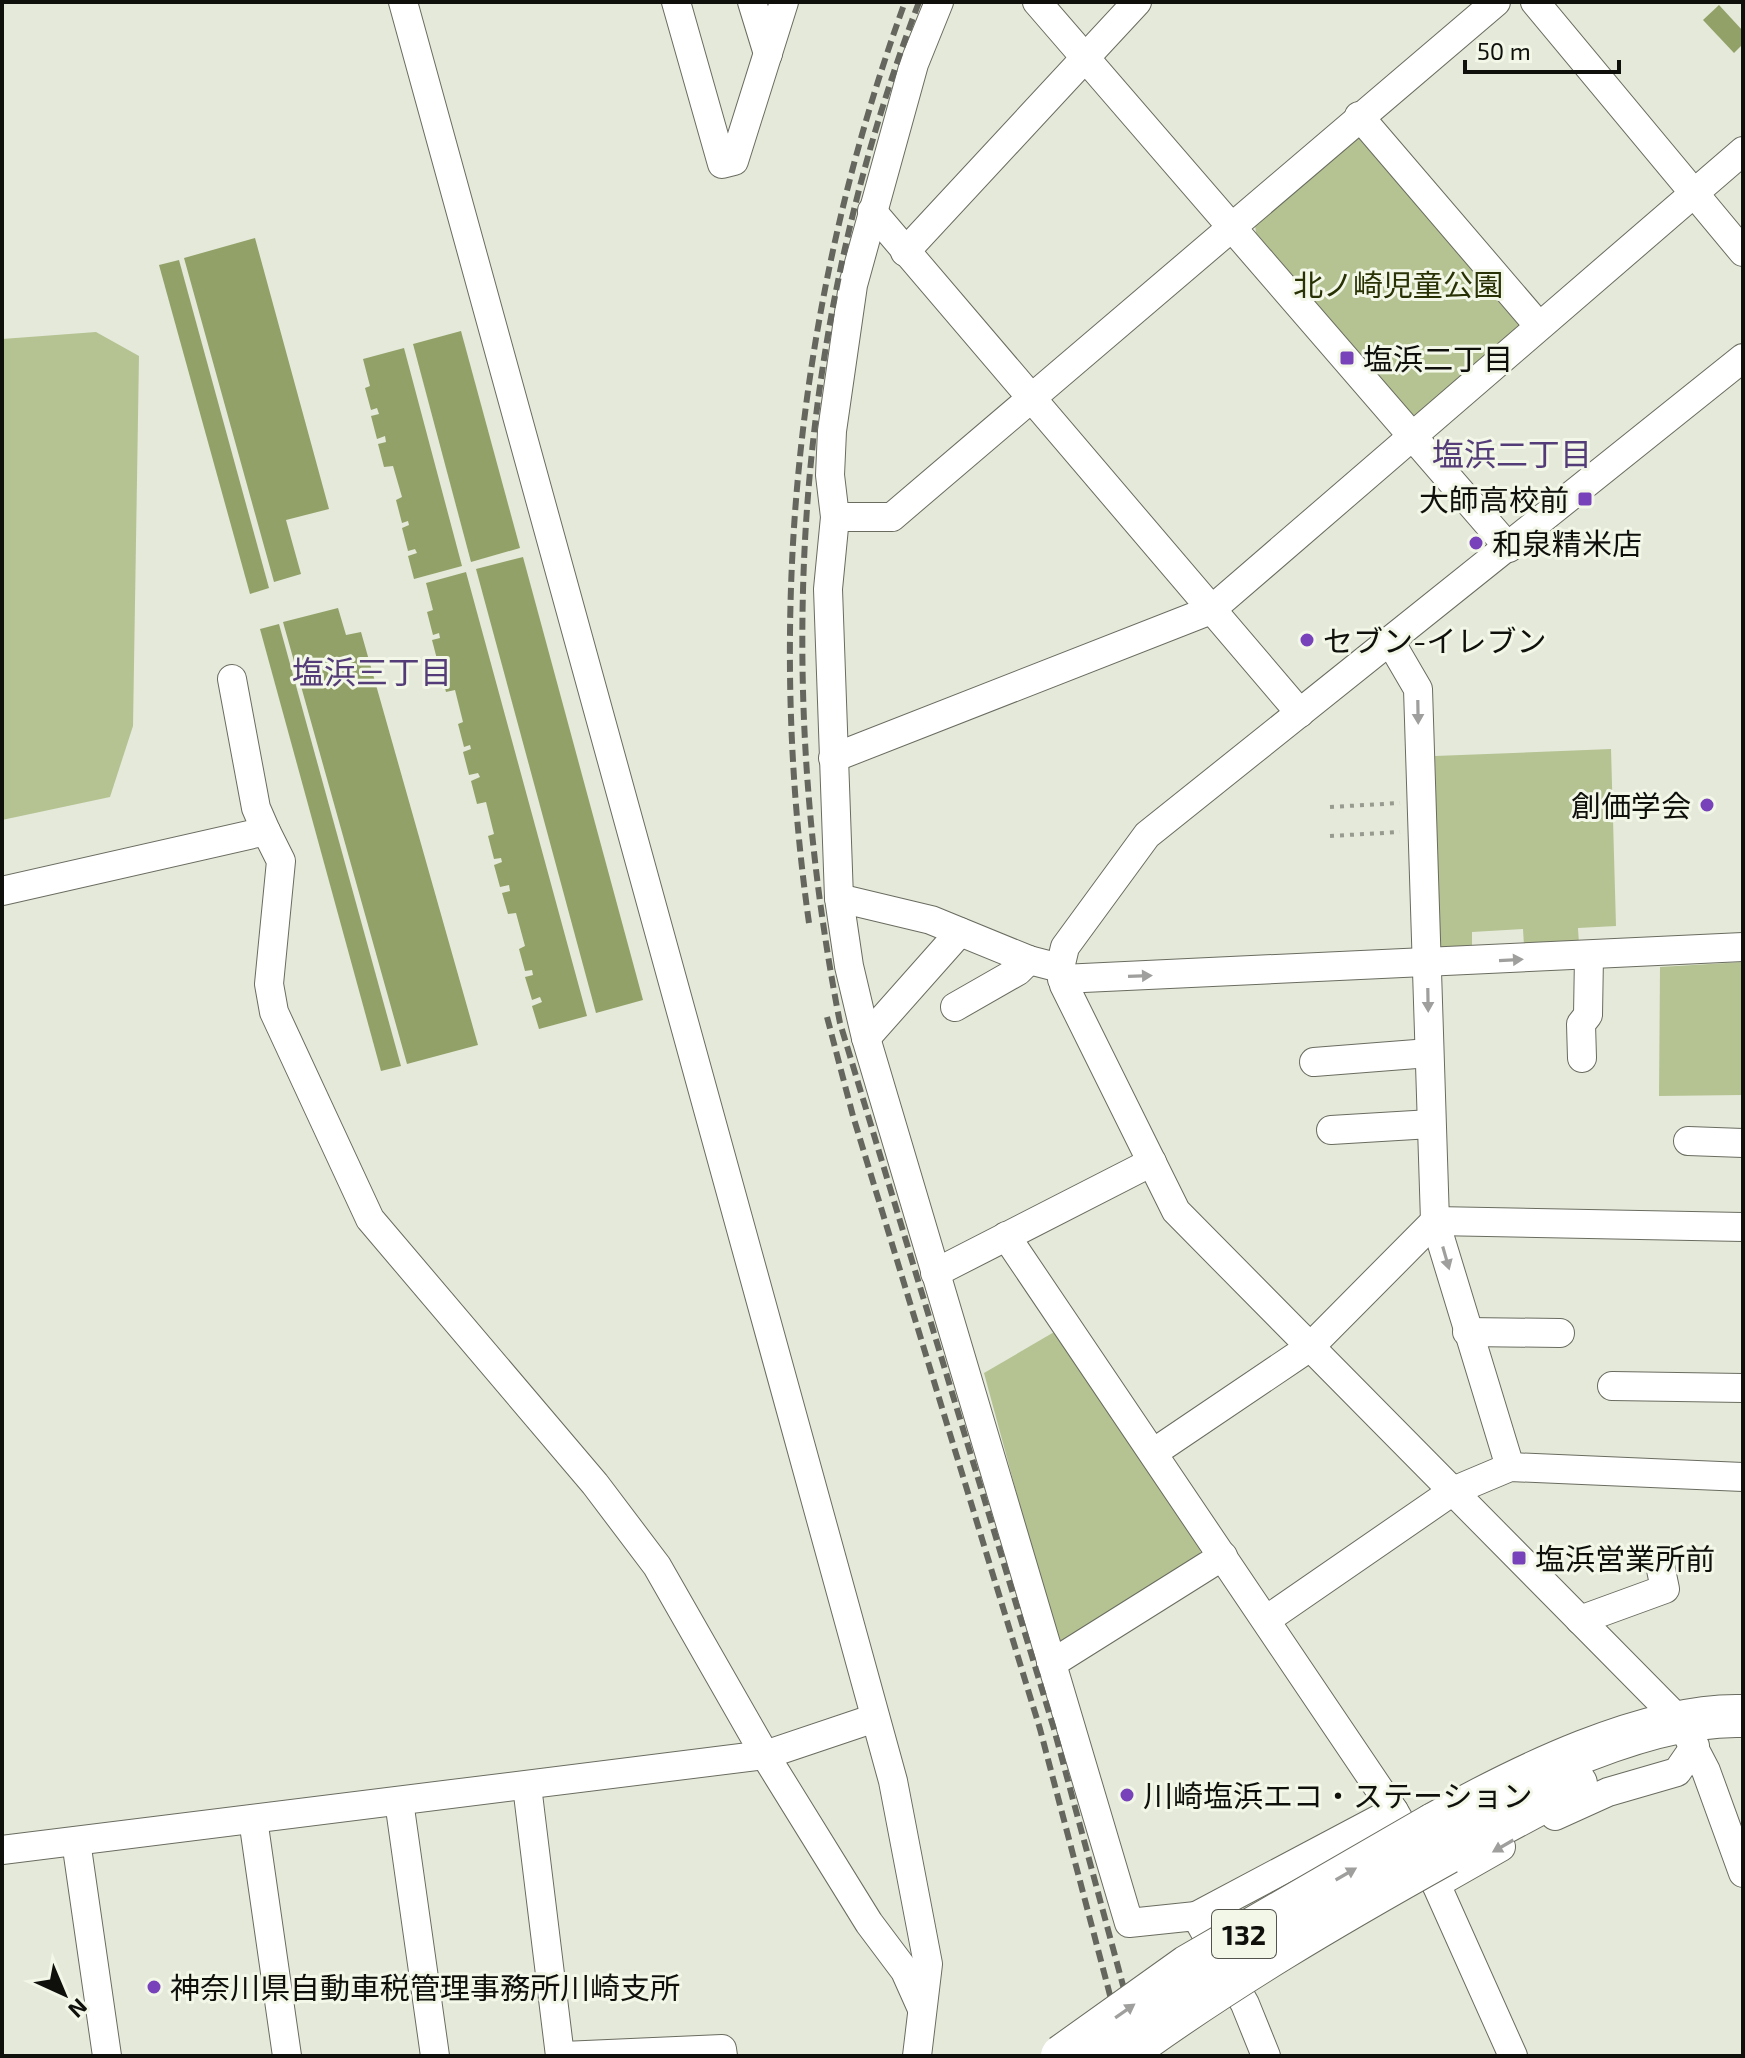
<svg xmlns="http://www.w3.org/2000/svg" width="1745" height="2058" font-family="'Exo 2','Noto Sans JP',sans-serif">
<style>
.green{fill:#b5c392}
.water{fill:#92a168}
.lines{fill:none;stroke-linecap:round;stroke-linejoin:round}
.minor-casing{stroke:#696c5f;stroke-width:30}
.highway-casing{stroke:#696c5f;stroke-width:44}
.path{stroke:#979a8f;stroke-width:4;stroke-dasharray:4 6;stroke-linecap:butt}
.minor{stroke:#fff;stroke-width:28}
.highway{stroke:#fff;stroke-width:42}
.rail{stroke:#65675e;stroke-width:6;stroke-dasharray:12 6;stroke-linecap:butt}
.highway-bridge-casing{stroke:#696c5f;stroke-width:44;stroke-linecap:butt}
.highway-bridge{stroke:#fff;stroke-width:42}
.oneway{fill:#9f9f9d}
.poi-dot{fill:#7843ba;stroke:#f2f7e7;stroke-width:3}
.labels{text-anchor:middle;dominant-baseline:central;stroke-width:6;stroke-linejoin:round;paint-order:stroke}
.shield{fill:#f2f7e7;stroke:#53554d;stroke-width:2}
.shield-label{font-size:28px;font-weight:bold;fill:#0f100b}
.park-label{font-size:30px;fill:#283103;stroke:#f2f7e7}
.poi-label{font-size:30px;fill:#0f100b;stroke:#f2f7e7;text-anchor:start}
.neighbourhood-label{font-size:32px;fill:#543c78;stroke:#f2f7e7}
</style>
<rect width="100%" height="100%" fill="#e5e9da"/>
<g class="green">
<polygon points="1358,135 1525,327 1421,417 1413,415 1256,233 1255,225"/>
<polygon points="96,332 139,356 133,726 110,797 2,820 2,339"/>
<polygon points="1611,749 1616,926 1578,928 1579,944 1524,946 1523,929 1472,932 1472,947 1438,948 1435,756"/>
<polygon points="1743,962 1743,1095 1659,1096 1660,967"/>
<polygon points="1061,1328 1204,1543 1199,1555 1066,1644 1056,1639 984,1373"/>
</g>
<g class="water">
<polygon points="1719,5 1743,31 1743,44 1734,53 1703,20"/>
<polygon points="255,238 329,509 286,520 301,574 274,582 184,258"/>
<polygon points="179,260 269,588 250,594 159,265"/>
<polygon points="461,331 520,548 471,562 413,344"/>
<polygon points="404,348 462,566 414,579 408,556 417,553 415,549 408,551 402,528 409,525 408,521 402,523 396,500 402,497 393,466 384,467 378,444 386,442 385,436 377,439 371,416 379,414 377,408 371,410 365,388 370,386 363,359"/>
<polygon points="523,557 643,1000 596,1013 476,569"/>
<polygon points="466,572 587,1016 539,1029 532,1006 542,1002 540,997 532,1000 525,977 533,975 532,970 525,971 519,949 525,946 516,913 508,914 502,893 510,891 509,885 500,887 494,865 502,862 501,858 494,859 488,836 494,834 486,802 477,804 471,781 480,777 478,773 469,775 463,752 471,749 470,745 464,747 458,724 463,722 455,690 446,692 440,668 449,665 447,660 438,663 432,640 440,638 439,633 433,635 427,612 433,610 426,583"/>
<polygon points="338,608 346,635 361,632 478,1045 407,1064 283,622"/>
<polygon points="279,624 401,1066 381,1071 260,629"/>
</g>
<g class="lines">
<g class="minor-casing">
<g id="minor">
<polyline points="403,2 893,1781 928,1964 917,2056"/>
<polyline points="676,2 722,164 734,161 784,2"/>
<polyline points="752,2 768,54"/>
<polyline points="939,2 914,64 853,285 832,431 830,475 835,517 828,589 839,898 849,966 866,1038 1129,1923 1196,1916 1245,2004 1266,2056"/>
<polyline points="1037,2 1509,548"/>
<polyline points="1535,2 1743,252"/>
<polyline points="1359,116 1538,325"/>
<polyline points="872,211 1300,713"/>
<polyline points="905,252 1137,2"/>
<polyline points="1743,358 1147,835 1065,947 1060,968 1064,985 1176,1211 1680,1721 1706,1771 1743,1873"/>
<polyline points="835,517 892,517 1496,2"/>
<polyline points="1390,641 1418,689 1435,1221 1510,1467"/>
<polyline points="232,679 256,808 266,831"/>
<polyline points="833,758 1211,610 1743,151"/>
<polyline points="2,891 266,831 281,861 269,984 274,1012 370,1219 595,1484 657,1566 765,1755 869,1923 905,1971 922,2009"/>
<polyline points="839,898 931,920 1029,960 1060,968"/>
<polyline points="1062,979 1743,947"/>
<polyline points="955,1007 1018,971 1029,960"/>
<polyline points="866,1038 960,932"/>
<polyline points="1582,1058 1581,1024 1588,1015 1589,956"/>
<polyline points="1314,1062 1429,1053"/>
<polyline points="1331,1130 1431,1124"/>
<polyline points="1688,1141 1743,1143"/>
<polyline points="1006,1236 1394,1811 1436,1884 1513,2056"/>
<polyline points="935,1273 1152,1162"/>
<polyline points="1467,1332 1560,1333"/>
<polyline points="1612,1386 1743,1388"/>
<polyline points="1153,1453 1310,1347 1435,1221 1743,1227"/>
<polyline points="1266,1620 1453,1491 1510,1467 1743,1477"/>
<polyline points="1580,1620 1665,1589 1659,1560"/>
<polyline points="1051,1664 1223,1556"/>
<polyline points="527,1786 560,2056"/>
<polyline points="399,1801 435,2056"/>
<polyline points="1555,1816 1608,1792 1677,1772 1695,1746"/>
<polyline points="253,1819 287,2056"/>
<polyline points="76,1841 107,2056"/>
<polyline points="2,1850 765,1755 875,1718"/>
<polyline points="1436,1884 1501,1847"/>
<polyline points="1196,1916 1394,1811"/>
<polyline points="563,2056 722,2049 723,2056"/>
</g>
</g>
<g class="highway-casing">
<g id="highway">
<path d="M 1434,1824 C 1518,1777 1646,1713 1743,1716"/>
<polyline points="1447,1853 1576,1784"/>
</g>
</g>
<g class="path">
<polyline points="1330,807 1400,803"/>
<polyline points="1330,836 1400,832"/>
</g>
<use href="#minor" class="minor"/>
<use href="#highway" class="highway"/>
<g class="rail">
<path d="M 919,2 C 793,332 773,678 840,1023 L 1054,1729 L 1142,2056"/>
<path d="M 809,923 C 765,611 797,298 905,2"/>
<polyline points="827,1017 853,1116 1040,1729 1126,2056"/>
</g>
<g class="highway-bridge-casing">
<g id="highway-bridge">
<polyline points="1062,2056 1188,1966 1434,1824"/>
<path d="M 1121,2056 C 1225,1980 1334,1916 1447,1853"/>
</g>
</g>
<use href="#highway-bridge" class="highway-bridge"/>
</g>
<defs><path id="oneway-solid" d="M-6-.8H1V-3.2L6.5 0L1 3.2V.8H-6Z" transform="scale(2)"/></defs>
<g class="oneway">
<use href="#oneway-solid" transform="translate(1418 712) rotate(89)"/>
<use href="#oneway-solid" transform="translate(1511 960) rotate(-3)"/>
<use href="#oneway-solid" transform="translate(1140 976) rotate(-2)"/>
<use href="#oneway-solid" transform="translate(1428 1000) rotate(89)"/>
<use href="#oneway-solid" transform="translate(1446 1258) rotate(74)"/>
<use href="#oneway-solid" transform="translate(1503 1846) rotate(150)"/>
<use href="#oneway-solid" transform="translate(1346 1874) rotate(-30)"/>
<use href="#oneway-solid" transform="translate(1125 2011) rotate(-35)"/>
</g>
<g class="poi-dot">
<rect x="1339" y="350" width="16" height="16" rx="4"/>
<rect x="1577" y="491" width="16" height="16" rx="4"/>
<circle cx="1476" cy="543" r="8"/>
<circle cx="1307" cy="640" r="8"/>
<circle cx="1707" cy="805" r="8"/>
<rect x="1511" y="1550" width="16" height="16" rx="4"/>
<circle cx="1127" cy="1795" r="8"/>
<circle cx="154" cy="1987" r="8"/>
</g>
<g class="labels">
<rect class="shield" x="1212" y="1910" width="64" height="48" rx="6"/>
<g class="shield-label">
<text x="1244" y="1934">132</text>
</g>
<g class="park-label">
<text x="1398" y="284">北ノ崎児童公園</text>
</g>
<g class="poi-label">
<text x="1363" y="358">塩浜二丁目</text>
<text x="1569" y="499" text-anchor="end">大師高校前</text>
<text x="1492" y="543">和泉精米店</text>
<text x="1323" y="640">セブン-イレブン</text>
<text x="1691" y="805" text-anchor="end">創価学会</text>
<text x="1535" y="1558">塩浜営業所前</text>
<text x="1143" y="1795">川崎塩浜エコ・ステーション</text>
<text x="170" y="1987">神奈川県自動車税管理事務所川崎支所</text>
</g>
<g class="neighbourhood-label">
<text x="1512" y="453">塩浜二丁目</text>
<text x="372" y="671">塩浜三丁目</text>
</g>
</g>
<rect width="1745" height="2058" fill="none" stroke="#0f100b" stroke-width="8"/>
<g transform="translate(64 1994) rotate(136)" stroke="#f2f7e7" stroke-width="6" paint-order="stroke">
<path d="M0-6L14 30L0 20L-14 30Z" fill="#0f100b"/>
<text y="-12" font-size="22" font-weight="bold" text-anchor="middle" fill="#0f100b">N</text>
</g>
<path d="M1465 60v12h154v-12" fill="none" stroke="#0f100b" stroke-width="4"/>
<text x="1477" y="60" font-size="24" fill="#0f100b" stroke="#f2f7e7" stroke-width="6" paint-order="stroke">50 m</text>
</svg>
